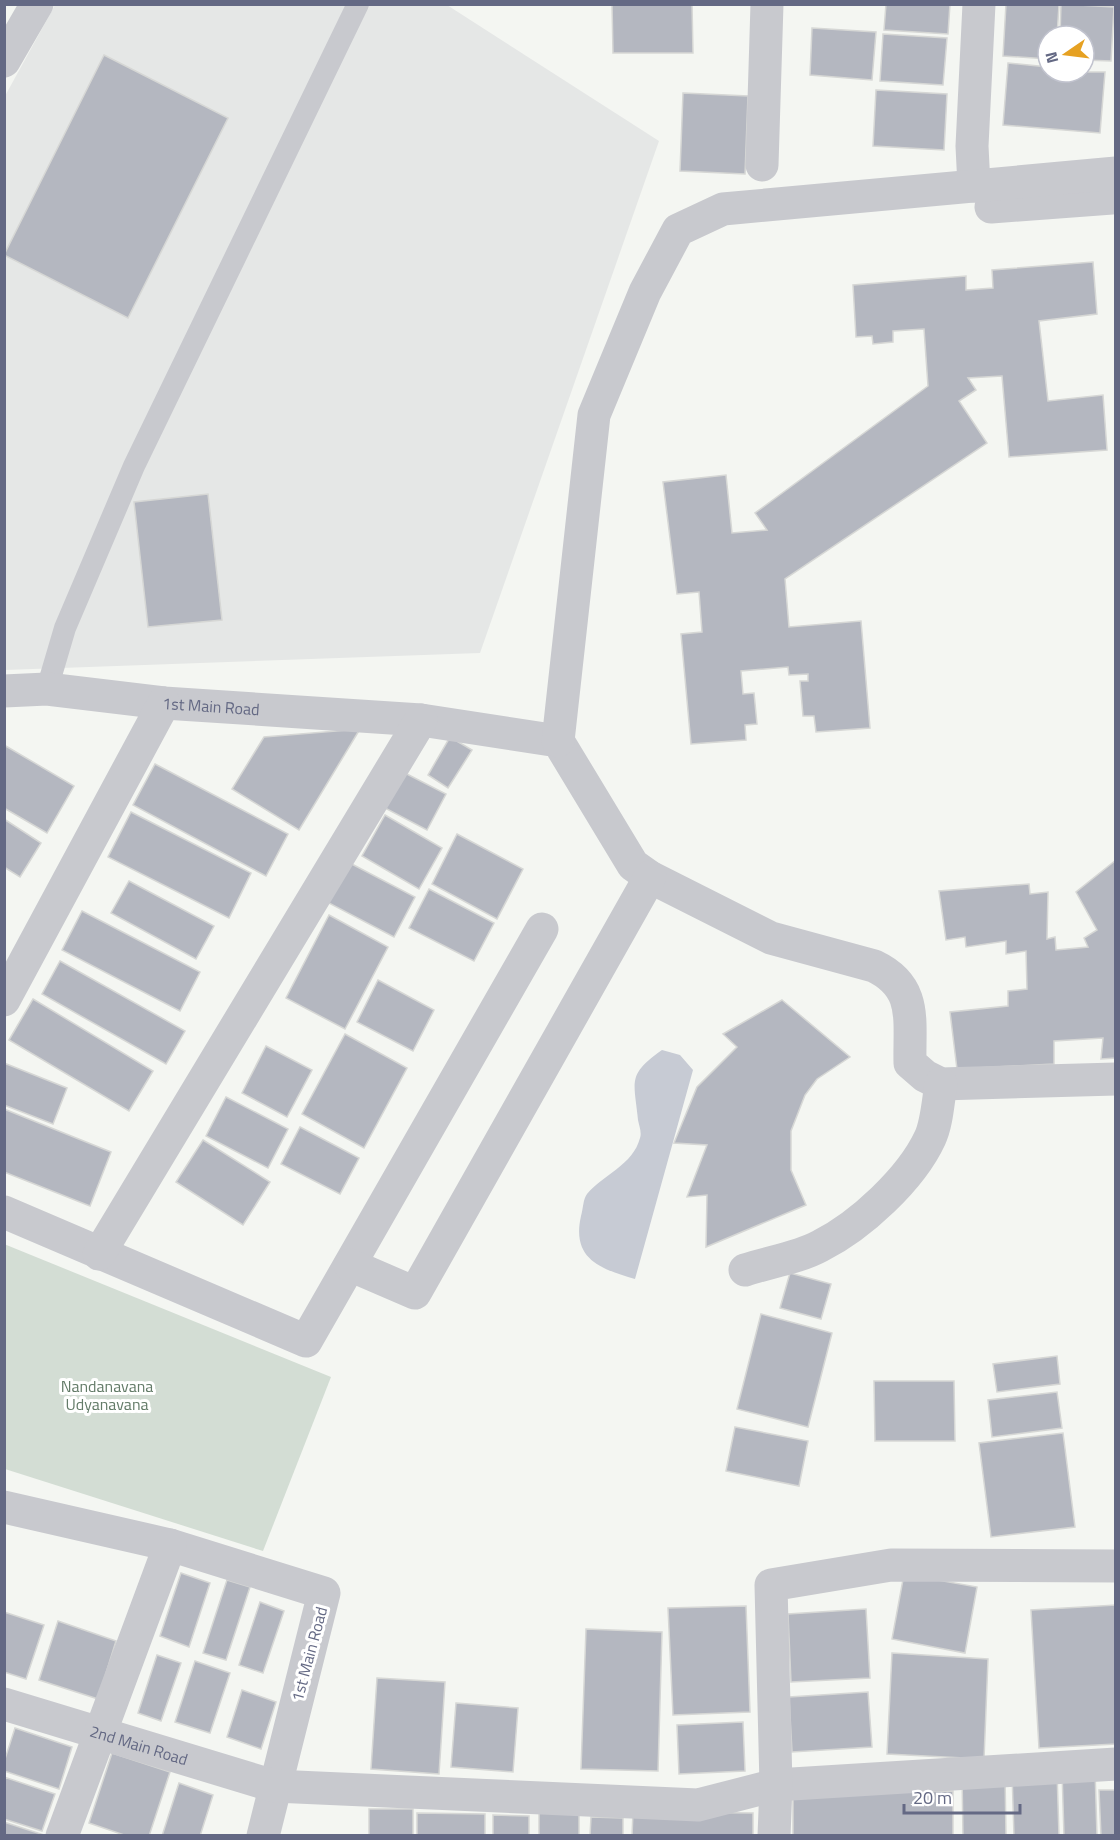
<svg xmlns="http://www.w3.org/2000/svg" width="1120" height="1840" font-family="'Titillium Web',sans-serif">
<style>
.built{fill:#e5e7e6}
.green{fill:#d3ddd4}
.water{fill:#c7cbd4}
.building{fill:#b4b7c0;stroke:#d6d7d5;stroke-width:1.5}
.lines{fill:none;stroke-linecap:round;stroke-linejoin:round}
.service{stroke:#c8c9ce;stroke-width:22}
.minor{stroke:#c8c9ce;stroke-width:33}
.tertiary{stroke:#c8c9ce;stroke-width:33}
.labels{text-anchor:middle;dominant-baseline:central;stroke-width:6;stroke-linejoin:round;paint-order:stroke}
.street-label{font-size:16px;fill:#646984;stroke:#fff}
.park-label{font-size:16px;fill:#637b68;stroke:#fff}
</style>
<rect width="100%" height="100%" fill="#f4f6f2"/>
<polygon class="built" points="55,5 447,5 659,141 480,653 5,670 5,96"/>
<polygon class="green" points="4,1244 331,1377 263,1551 5,1469"/>
<path class="water" d="M 662,1050 L 680,1055 L 693,1070 L 635,1279 C 602,1269 571,1260 581,1216 C 583,1210 583,1199 587,1194 C 603,1175 633,1165 640,1138 C 642,1133 639,1125 638,1120 C 634,1080 627,1075 662,1050 Z"/>
<g class="building">
<polygon points="612,4 692,4 693,53 613,53"/>
<polygon points="886,4 950,4 948,34 884,30"/>
<polygon points="1006,4 1059,5 1057,36 1048,36 1048,59 1003,56"/>
<polygon points="1061,4 1114,7 1111,61 1084,60 1084,36 1060,36"/>
<polygon points="812,28 876,32 872,80 810,75"/>
<polygon points="883,34 947,38 943,85 880,81"/>
<polygon points="104,55 228,118 128,318 4,255"/>
<polygon points="1008,63 1048,67 1048,72 1105,72 1100,133 1003,125"/>
<polygon points="876,90 947,94 944,150 873,146"/>
<polygon points="683,93 748,96 745,174 680,171"/>
<polygon points="1093,262 1097,314 1039,321 1048,401 1103,395 1107,450 1009,457 1002,376 968,378 976,390 959,401 987,443 785,579 789,627 861,621 870,728 816,732 814,716 803,716 800,681 808,681 808,674 789,675 788,667 741,671 743,694 754,693 757,724 745,725 746,740 691,744 681,634 702,632 699,592 677,594 663,482 726,475 732,533 767,530 755,513 928,386 924,329 893,331 893,342 873,344 872,336 856,337 853,285 966,276 966,290 993,288 992,270"/>
<polygon points="208,494 222,620 148,627 134,502"/>
<polygon points="360,729 299,830 232,789 264,737"/>
<polygon points="450,737 472,750 448,788 428,775"/>
<polygon points="4,745 74,786 47,833 4,808"/>
<polygon points="155,764 288,834 266,876 133,805"/>
<polygon points="401,771 446,794 427,830 383,807"/>
<polygon points="131,812 251,873 229,918 108,857"/>
<polygon points="385,815 442,848 419,889 362,856"/>
<polygon points="4,819 41,843 20,877 4,867"/>
<polygon points="457,834 523,869 497,919 432,884"/>
<polygon points="1116,860 1116,1058 1101,1059 1103,1038 1054,1041 1054,1064 957,1069 950,1012 1008,1006 1008,991 1027,989 1026,951 1006,954 1006,941 966,947 965,937 946,940 939,891 1029,884 1030,894 1048,892 1047,939 1055,937 1056,950 1088,947 1084,938 1097,930 1076,892"/>
<polygon points="346,861 415,897 394,937 325,901"/>
<polygon points="129,881 214,926 196,959 111,913"/>
<polygon points="429,889 494,923 474,961 409,928"/>
<polygon points="82,911 200,972 180,1011 62,950"/>
<polygon points="329,915 388,947 345,1029 286,998"/>
<polygon points="60,961 185,1031 166,1064 42,994"/>
<polygon points="378,980 434,1010 413,1051 357,1022"/>
<polygon points="33,999 153,1071 129,1111 9,1040"/>
<polygon points="782,1000 850,1057 817,1079 805,1095 791,1131 791,1170 806,1205 706,1247 707,1195 687,1197 707,1145 674,1143 697,1087 737,1047 723,1034"/>
<polygon points="345,1034 407,1068 364,1148 302,1114"/>
<polygon points="266,1046 312,1070 287,1117 242,1093"/>
<polygon points="4,1063 67,1088 53,1124 4,1105"/>
<polygon points="226,1097 288,1129 268,1168 206,1136"/>
<polygon points="4,1109 111,1152 90,1206 4,1172"/>
<polygon points="300,1127 359,1158 340,1194 281,1164"/>
<polygon points="203,1140 270,1182 243,1225 176,1182"/>
<polygon points="790,1273 831,1284 821,1319 780,1308"/>
<polygon points="761,1314 832,1333 808,1427 737,1409"/>
<polygon points="1057,1356 1060,1384 997,1392 993,1364"/>
<polygon points="874,1381 954,1381 955,1441 875,1441"/>
<polygon points="1057,1392 1062,1428 992,1437 988,1400"/>
<polygon points="735,1427 808,1441 799,1486 726,1471"/>
<polygon points="1063,1433 1075,1527 991,1537 979,1443"/>
<polygon points="181,1573 210,1583 189,1647 160,1636"/>
<polygon points="904,1574 977,1587 965,1653 892,1639"/>
<polygon points="227,1580 250,1587 226,1660 203,1653"/>
<polygon points="260,1602 284,1611 263,1673 239,1665"/>
<polygon points="1116,1605 1116,1744 1039,1748 1031,1610"/>
<polygon points="746,1606 750,1712 673,1715 668,1608"/>
<polygon points="866,1609 870,1678 791,1682 788,1614"/>
<polygon points="4,1612 44,1625 26,1679 4,1672"/>
<polygon points="58,1621 116,1641 98,1699 39,1680"/>
<polygon points="586,1629 662,1632 658,1771 581,1769"/>
<polygon points="892,1653 988,1659 984,1759 887,1754"/>
<polygon points="157,1655 181,1663 161,1721 138,1713"/>
<polygon points="195,1661 230,1673 210,1733 175,1722"/>
<polygon points="377,1678 445,1682 439,1774 371,1769"/>
<polygon points="242,1690 276,1702 261,1749 227,1737"/>
<polygon points="868,1692 872,1747 792,1752 789,1697"/>
<polygon points="456,1703 518,1708 513,1772 451,1767"/>
<polygon points="743,1722 745,1771 679,1774 677,1725"/>
<polygon points="15,1728 72,1747 59,1789 4,1771 4,1762"/>
<polygon points="112,1753 170,1772 149,1836 127,1836 89,1823"/>
<polygon points="1095,1770 1097,1836 1064,1836 1062,1771"/>
<polygon points="1057,1772 1059,1836 1014,1836 1012,1773"/>
<polygon points="962,1775 1005,1775 1006,1836 963,1836"/>
<polygon points="4,1777 55,1794 42,1831 4,1819"/>
<polygon points="179,1783 213,1795 200,1836 162,1836"/>
<polygon points="1099,1790 1116,1790 1116,1836 1101,1836"/>
<polygon points="953,1791 953,1836 793,1836 793,1792"/>
<rect x="369" y="1809" width="44" height="27"/>
<rect x="539" y="1810" width="40" height="26"/>
<polygon points="633,1812 753,1813 753,1836 632,1836"/>
<polygon points="417,1813 485,1814 485,1836 417,1836"/>
<polygon points="493,1815 529,1816 529,1836 493,1836"/>
<polygon points="591,1817 623,1818 623,1836 590,1836"/>
<polygon points="4,1822 44,1835 44,1836 4,1836"/>
</g>
<g class="lines">
<polyline class="service" points="47,689 65,628 134,466 358,4"/>
<g class="minor">
<polyline points="762,165 767,4"/>
<polyline points="974,186 972,146 979,4"/>
<polyline points="991,207 1112,198"/>
<path id="s1" d="M 4,691 L 47,689 L 164,703 L 421,720 L 558,741 L 633,865 L 650,877 L 771,938 L 874,966 C 918,987 909,1020 910,1063 L 925,1076 L 941,1084 L 1116,1079"/>
<polyline points="558,741 594,415 645,292 678,230 723,209 1116,173"/>
<polyline points="4,1000 164,703"/>
<polyline points="4,1212 306,1341 542,929"/>
<polyline points="99,1254 421,720"/>
<polyline points="350,1265 415,1293 650,877"/>
<path d="M 745,1270 C 769,1262 798,1258 820,1246 C 860,1226 911,1179 930,1138 C 937,1123 938,1101 941,1084"/>
<polyline points="4,1507 170,1545 324,1593 263,1836"/>
<path id="s2" d="M 4,1704 L 274,1786 L 698,1805 L 776,1785 L 1116,1764"/>
<polyline points="62,1836 170,1545"/>
<polyline points="774,1836 776,1785 771,1585 891,1565 1116,1566"/>
</g>
<polyline class="tertiary" points="4,61 37,4"/>
</g>
<g class="labels">
<g class="street-label">
<text stroke="none"><textPath href="#s1" startOffset="208">1st Main Road</textPath></text>
<text transform="translate(309 1654) rotate(-75)">1st Main Road</text>
<text stroke="none"><textPath href="#s2" startOffset="141">2nd Main Road</textPath></text>
</g>
<g class="park-label">
<text x="107" y="1386">Nandanavana<tspan x="107" dy="18">Udyanavana</tspan></text>
</g>
</g>
<rect width="1120" height="1840" fill="none" stroke="#646984" stroke-width="12"/>
<g transform="translate(1066 54) rotate(256)"><circle r="28" fill="#ffffff" stroke="#c1c3ce" stroke-width="1.5"/>
<path d="M0-4.5L10 22L0 15L-10 22Z" fill="#e6a122"/>
<text y="-9" font-size="16" font-weight="bold" text-anchor="middle" fill="#646984">N</text>
</g>
<path d="M904 1804v9h116v-9" fill="none" stroke="#646984" stroke-width="3"/>
<text x="913" y="1804" font-size="18" fill="#646984" stroke="#ffffff" stroke-width="4.5" paint-order="stroke">20 m</text>
</svg>
